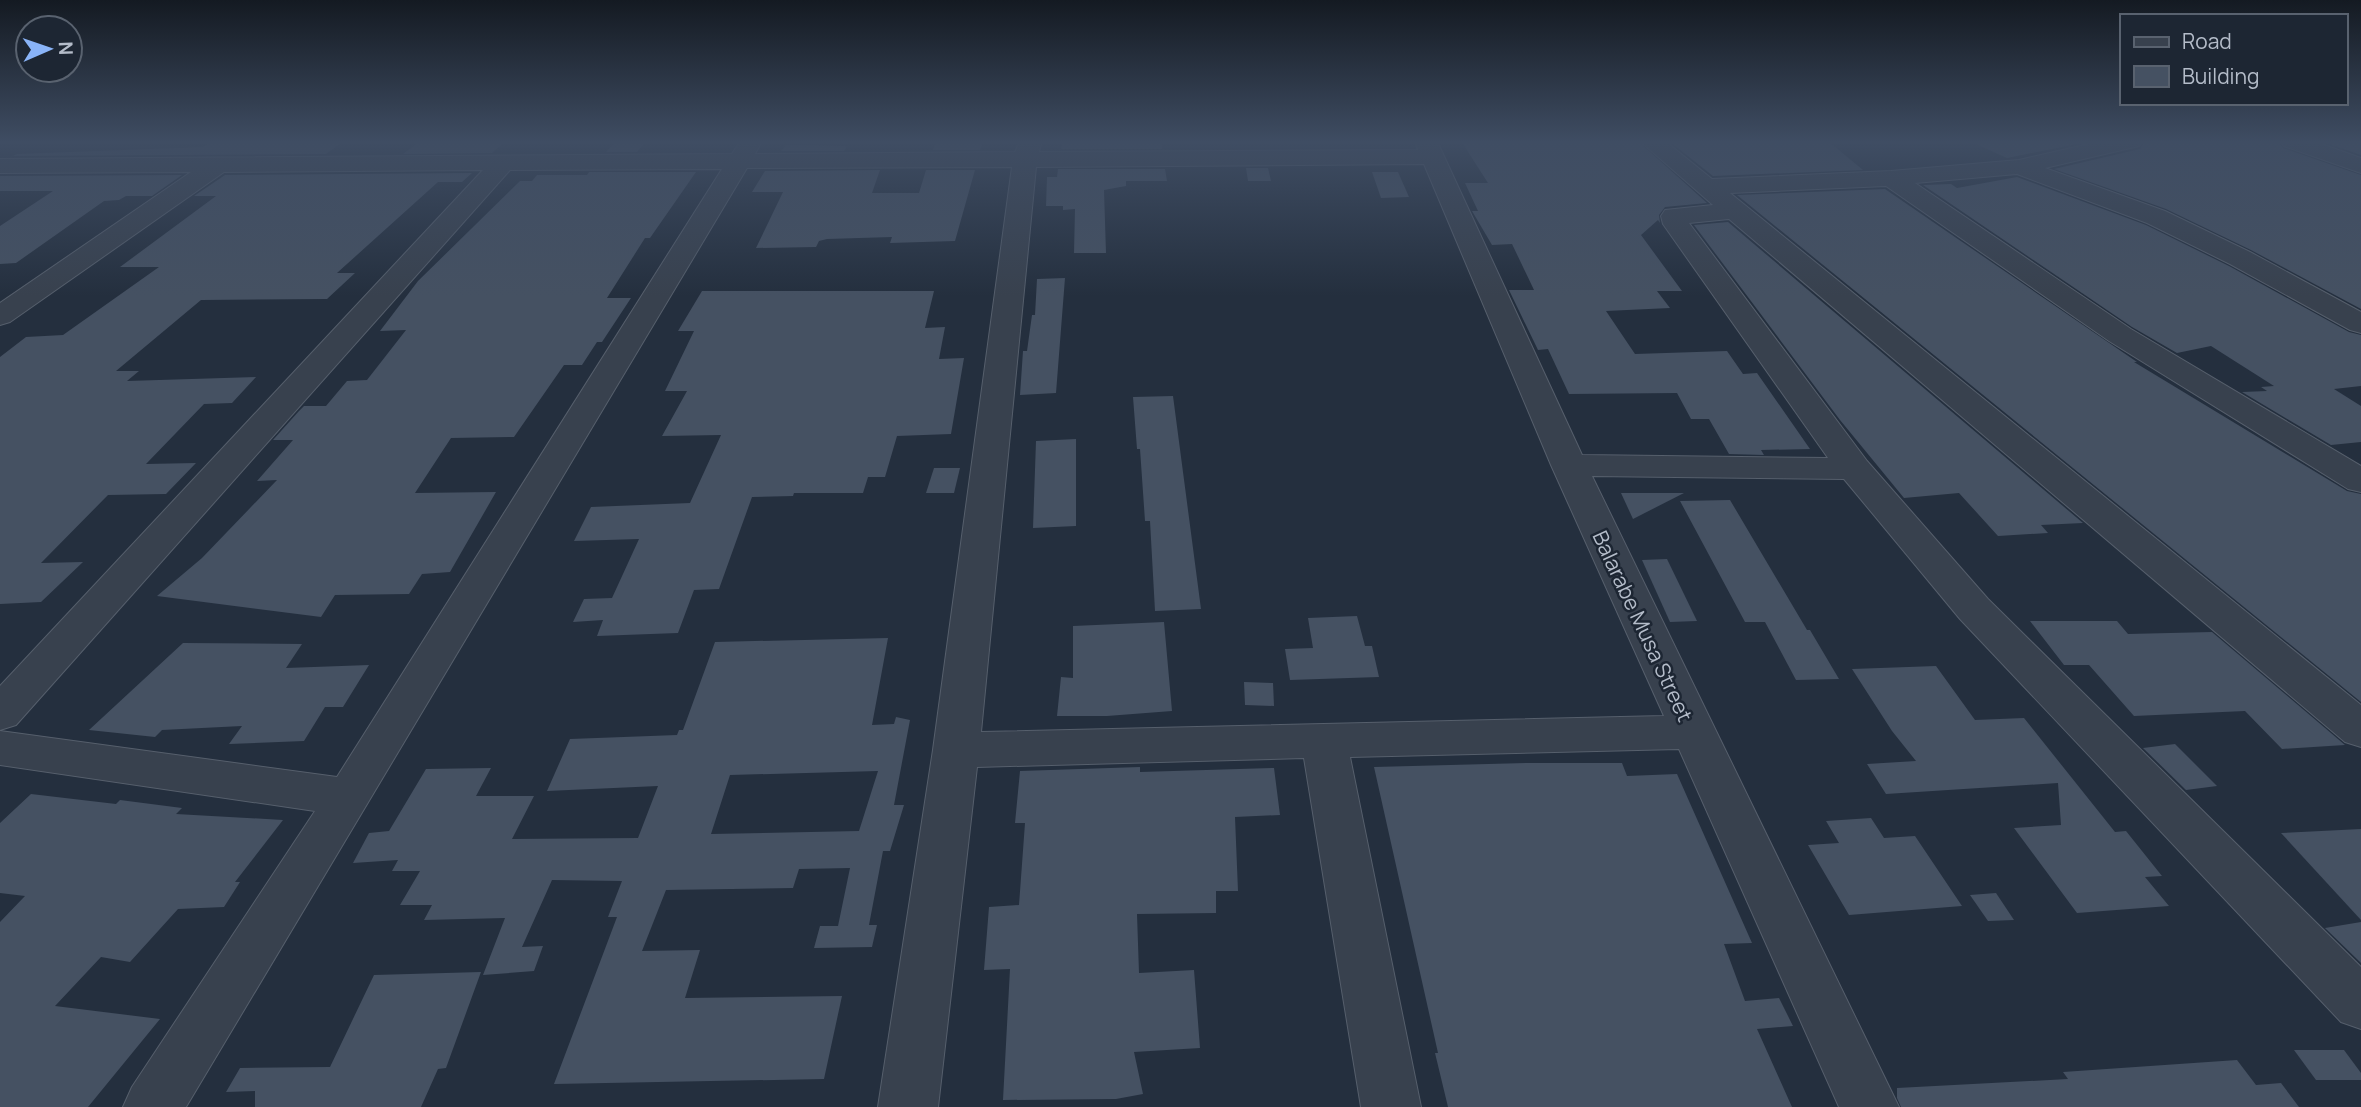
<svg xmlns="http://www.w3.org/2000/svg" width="2361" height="1107" font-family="Manrope,sans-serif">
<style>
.building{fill:#455162;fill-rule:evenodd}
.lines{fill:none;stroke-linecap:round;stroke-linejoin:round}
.minor-casing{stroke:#565f6c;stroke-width:2}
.minor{fill:#38414e;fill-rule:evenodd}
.labels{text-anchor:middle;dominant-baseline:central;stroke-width:5;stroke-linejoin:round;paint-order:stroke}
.street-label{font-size:21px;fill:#b4bcc9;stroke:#1d2633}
</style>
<rect width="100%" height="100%" fill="#242f3e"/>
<g class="building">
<polygon points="212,141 344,141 326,154 13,156 17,154 203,147"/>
<polygon points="420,141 505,141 492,153 403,154"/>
<polygon points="616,141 646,141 637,152 606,152"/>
<polygon points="936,141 983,141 980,150 933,150"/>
<polygon points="1063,141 1156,141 1162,142 1162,149 1061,149"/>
<polygon points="1478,141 1638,141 1707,203 1665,207 1659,215 1660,223 1658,220 1641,235 1682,291 1657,291 1670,308 1606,311 1635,354 1727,351 1743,374 1757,373 1810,449 1761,450 1764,455 1729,454 1709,419 1691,419 1677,393 1569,394 1548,349 1538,350 1509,290 1534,290 1512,244 1492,245 1472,211 1478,211 1465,183 1488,183 1463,144 1479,143"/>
<polygon points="1669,141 1828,141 1863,170 1713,176"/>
<polygon points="1969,141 2092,141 2007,158"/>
<polygon points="2145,141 2277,141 2283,148 2361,175 2361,309 2251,250 2166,209 2054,169 2140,149"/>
<polygon points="2320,141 2361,141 2361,155"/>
<polygon points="786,145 847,146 844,151 781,151"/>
<polygon points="1246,168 1268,168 1271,181 1248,181"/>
<polygon points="1058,169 1165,169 1167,181 1126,181 1126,186 1104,190 1106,253 1074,253 1075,209 1063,210 1063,206 1046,206 1047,177 1057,177"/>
<polygon points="880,170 872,193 919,193 926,170 975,170 955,241 890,243 892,237 827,239 819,241 816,247 756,248 783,192 752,192 765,171"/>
<polygon points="589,172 696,172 650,238 645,238 607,298 631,298 602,342 597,342 582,365 564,365 514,437 451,438 415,493 496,492 450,572 422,574 409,594 335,595 321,617 157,596 202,558 277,480 257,481 293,440 273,440 299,411 304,406 326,406 347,381 367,380 406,330 380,331 418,281 520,181 532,181 537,175 587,175"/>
<polygon points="1372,172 1398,172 1409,197 1381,198"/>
<polygon points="472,173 462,182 438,182 337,273 355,273 327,299 201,300 116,371 139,371 127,381 256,377 232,403 204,404 146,464 196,463 166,494 108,495 41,563 83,562 41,602 0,604 0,357 26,337 63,335 159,267 120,267 216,196 194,196 225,175"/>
<polygon points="182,175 152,196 126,196 119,200 104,201 16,263 0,264 0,226 53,191 0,191 0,176"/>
<polygon points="2017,177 2146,225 2229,266 2349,332 2361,335 2361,386 2334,389 2361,406 2361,442 2331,445 2242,392 2267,391 2261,387 2274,386 2211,346 2177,353 2132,327 1923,185 1951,184 1957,188"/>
<polygon points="1885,189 2137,362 2134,362 2347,491 2361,494 2361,702 1737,195"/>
<polygon points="1728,222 2083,523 2041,525 2048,533 1998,536 1959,493 1904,498 1840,420 1694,225"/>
<polygon points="1065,278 1056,393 1020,395 1023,351 1027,351 1032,315 1035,315 1037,279"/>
<polygon points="702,291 934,291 925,328 945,327 939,359 964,358 951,434 897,436 885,477 868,477 863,493 794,493 793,496 752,497 719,589 694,590 678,633 597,636 603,620 573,622 584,599 612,598 639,539 574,541 591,507 690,503 721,435 662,436 687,391 665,391 694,331 678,331"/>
<polygon points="1173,396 1201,609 1155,611 1150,521 1145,521 1140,449 1137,449 1133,397"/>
<polygon points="1076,439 1076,526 1033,528 1036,441"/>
<polygon points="934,468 960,468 954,493 926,493"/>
<polygon points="1621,493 1684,493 1633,519"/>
<polygon points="1730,500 1807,630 1810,630 1839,679 1796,680 1765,622 1745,622 1680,501"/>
<polygon points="1667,559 1697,621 1670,622 1642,560"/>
<polygon points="1357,616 1365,646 1372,646 1379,677 1290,680 1285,649 1313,648 1308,618"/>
<polygon points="2030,621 2117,621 2128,634 2212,632 2345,745 2282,749 2245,711 2134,716 2089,665 2064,665"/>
<polygon points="1164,622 1172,711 1107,716 1057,716 1061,677 1073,678 1073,626"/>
<path d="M 888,638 L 872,725 L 894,724 L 896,717 L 910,720 L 894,805 L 904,805 L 890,851 L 883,851 L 869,925 L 877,925 L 872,947 L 814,948 L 820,926 L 838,926 L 850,868 L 799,869 L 793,888 L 666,890 L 642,951 L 700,950 L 685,998 L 842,996 L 824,1079 L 554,1084 L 617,917 L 608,917 L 622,881 L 552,880 L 522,947 L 543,946 L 534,971 L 483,975 L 505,918 L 424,920 L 432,905 L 400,905 L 420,871 L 392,871 L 398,860 L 353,863 L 369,833 L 389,831 L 426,769 L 491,768 L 476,796 L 534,796 L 512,839 L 638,838 L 658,786 L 547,791 L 570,739 L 677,735 L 679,730 L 683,730 L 715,642 ZM 878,771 L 859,831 L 711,834 L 730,775 Z"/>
<polygon points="183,643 302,644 286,668 369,665 343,707 325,707 304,741 229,744 242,726 162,730 155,737 89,730"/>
<polygon points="1936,666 1975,720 2024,718 2115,832 2126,831 2162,876 2145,877 2169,906 2077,913 2014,828 2061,825 2058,783 1886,794 1867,764 1916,761 1892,731 1852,669"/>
<polygon points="1244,682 1273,683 1274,706 1245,705"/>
<polygon points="2175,744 2217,786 2186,790 2143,748"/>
<polygon points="1527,763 1622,763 1627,776 1677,774 1752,943 1724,944 1745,1001 1779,998 1793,1026 1757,1029 1792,1107 1448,1107 1435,1053 1438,1053 1374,767"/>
<polygon points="1140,767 1140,772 1274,768 1280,815 1235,817 1238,891 1216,891 1216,913 1137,914 1139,973 1194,970 1200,1048 1134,1052 1143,1094 1116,1099 1003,1100 1010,969 984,970 989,907 1019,905 1025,823 1015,823 1020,771"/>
<polygon points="31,794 116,804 120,800 182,808 176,814 283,820 235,882 240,882 224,907 178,909 130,962 101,957 55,1006 160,1019 88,1107 0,1107 0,922 25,896 0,893 0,823"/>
<polygon points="1871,818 1884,838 1915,836 1962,906 1849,915 1808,845 1839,843 1826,821"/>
<polygon points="2361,829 2361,920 2281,833"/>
<polygon points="1996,893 2014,920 1988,921 1970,895"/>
<polygon points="2361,922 2361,963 2325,928"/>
<polygon points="481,972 446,1068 438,1069 421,1107 255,1107 255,1091 226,1092 240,1068 330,1067 374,975"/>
<polygon points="2294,1050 2344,1050 2361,1073 2361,1080 2316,1080"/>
<polygon points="2237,1060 2256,1085 2281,1083 2299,1107 1901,1107 1897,1098 1897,1088 2068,1079 2063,1072"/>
</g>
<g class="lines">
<g class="minor-casing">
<g id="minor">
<path d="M 740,141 L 762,141 L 755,154 L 1015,152 L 1020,141 L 1042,141 L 1039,152 L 1418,150 L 1415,141 L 1437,141 L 1582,455 L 1828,458 L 1663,224 L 1661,216 L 1665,210 L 1713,205 L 1640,141 L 1665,141 L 1712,179 L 1891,171 L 2019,160 L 2102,141 L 2142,141 L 2139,146 L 2045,168 L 2165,211 L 2250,252 L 2361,312 L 2361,333 L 2350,330 L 2230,264 L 2147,223 L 2017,174 L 1915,183 L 2131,329 L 2361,466 L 2361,492 L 2348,489 L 2109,341 L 1886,186 L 1730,193 L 2361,705 L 2361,747 L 2345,742 L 1729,219 L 1689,223 L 1867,461 L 1988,599 L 2361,967 L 2361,1029 L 2341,1022 L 1960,619 L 1844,479 L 1592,476 L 1899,1107 L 1839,1107 L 1679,749 L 1350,757 L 1421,1107 L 1361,1107 L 1304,758 L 977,767 L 938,1107 L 878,1107 L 933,750 L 1012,167 L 747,168 L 186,1107 L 123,1107 L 132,1087 L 315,811 L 0,765 L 0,731 L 337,777 L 722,169 L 510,170 L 16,725 L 0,730 L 0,686 L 483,170 L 224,172 L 10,322 L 0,325 L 0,303 L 191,172 L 0,173 L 0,159 L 732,154 ZM 1424,164 L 1551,465 L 1664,716 L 981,732 L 1036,167 Z"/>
<polygon points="2280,141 2313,141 2361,158 2361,173 2284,146"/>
</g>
</g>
<use href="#minor" class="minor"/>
</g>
<linearGradient id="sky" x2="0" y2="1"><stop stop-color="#141a22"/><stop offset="0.48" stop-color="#3f4d63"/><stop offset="1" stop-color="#3f4d63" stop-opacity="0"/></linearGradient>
<rect width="2361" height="296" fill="url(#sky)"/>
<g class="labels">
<g class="street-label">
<text transform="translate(1643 626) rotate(65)">Balarabe Musa Street</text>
</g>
</g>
<rect x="2120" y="14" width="228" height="91" fill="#1d2633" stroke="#59626f" stroke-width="2"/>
<rect x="2134" y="37" width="35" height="10" fill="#38414e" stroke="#59626f" stroke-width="2"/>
<text x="2182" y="49" font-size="21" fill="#b4bcc9">Road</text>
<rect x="2134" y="66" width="35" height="21" fill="#455162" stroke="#59626f" stroke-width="2"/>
<text x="2182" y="84" font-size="21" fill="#b4bcc9">Building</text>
<g transform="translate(49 49) rotate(88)"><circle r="33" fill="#1d2633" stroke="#59626f" stroke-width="2"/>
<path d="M0-5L12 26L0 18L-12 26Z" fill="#8ab4f8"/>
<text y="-10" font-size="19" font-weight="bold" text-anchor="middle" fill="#b4bcc9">N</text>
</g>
</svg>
